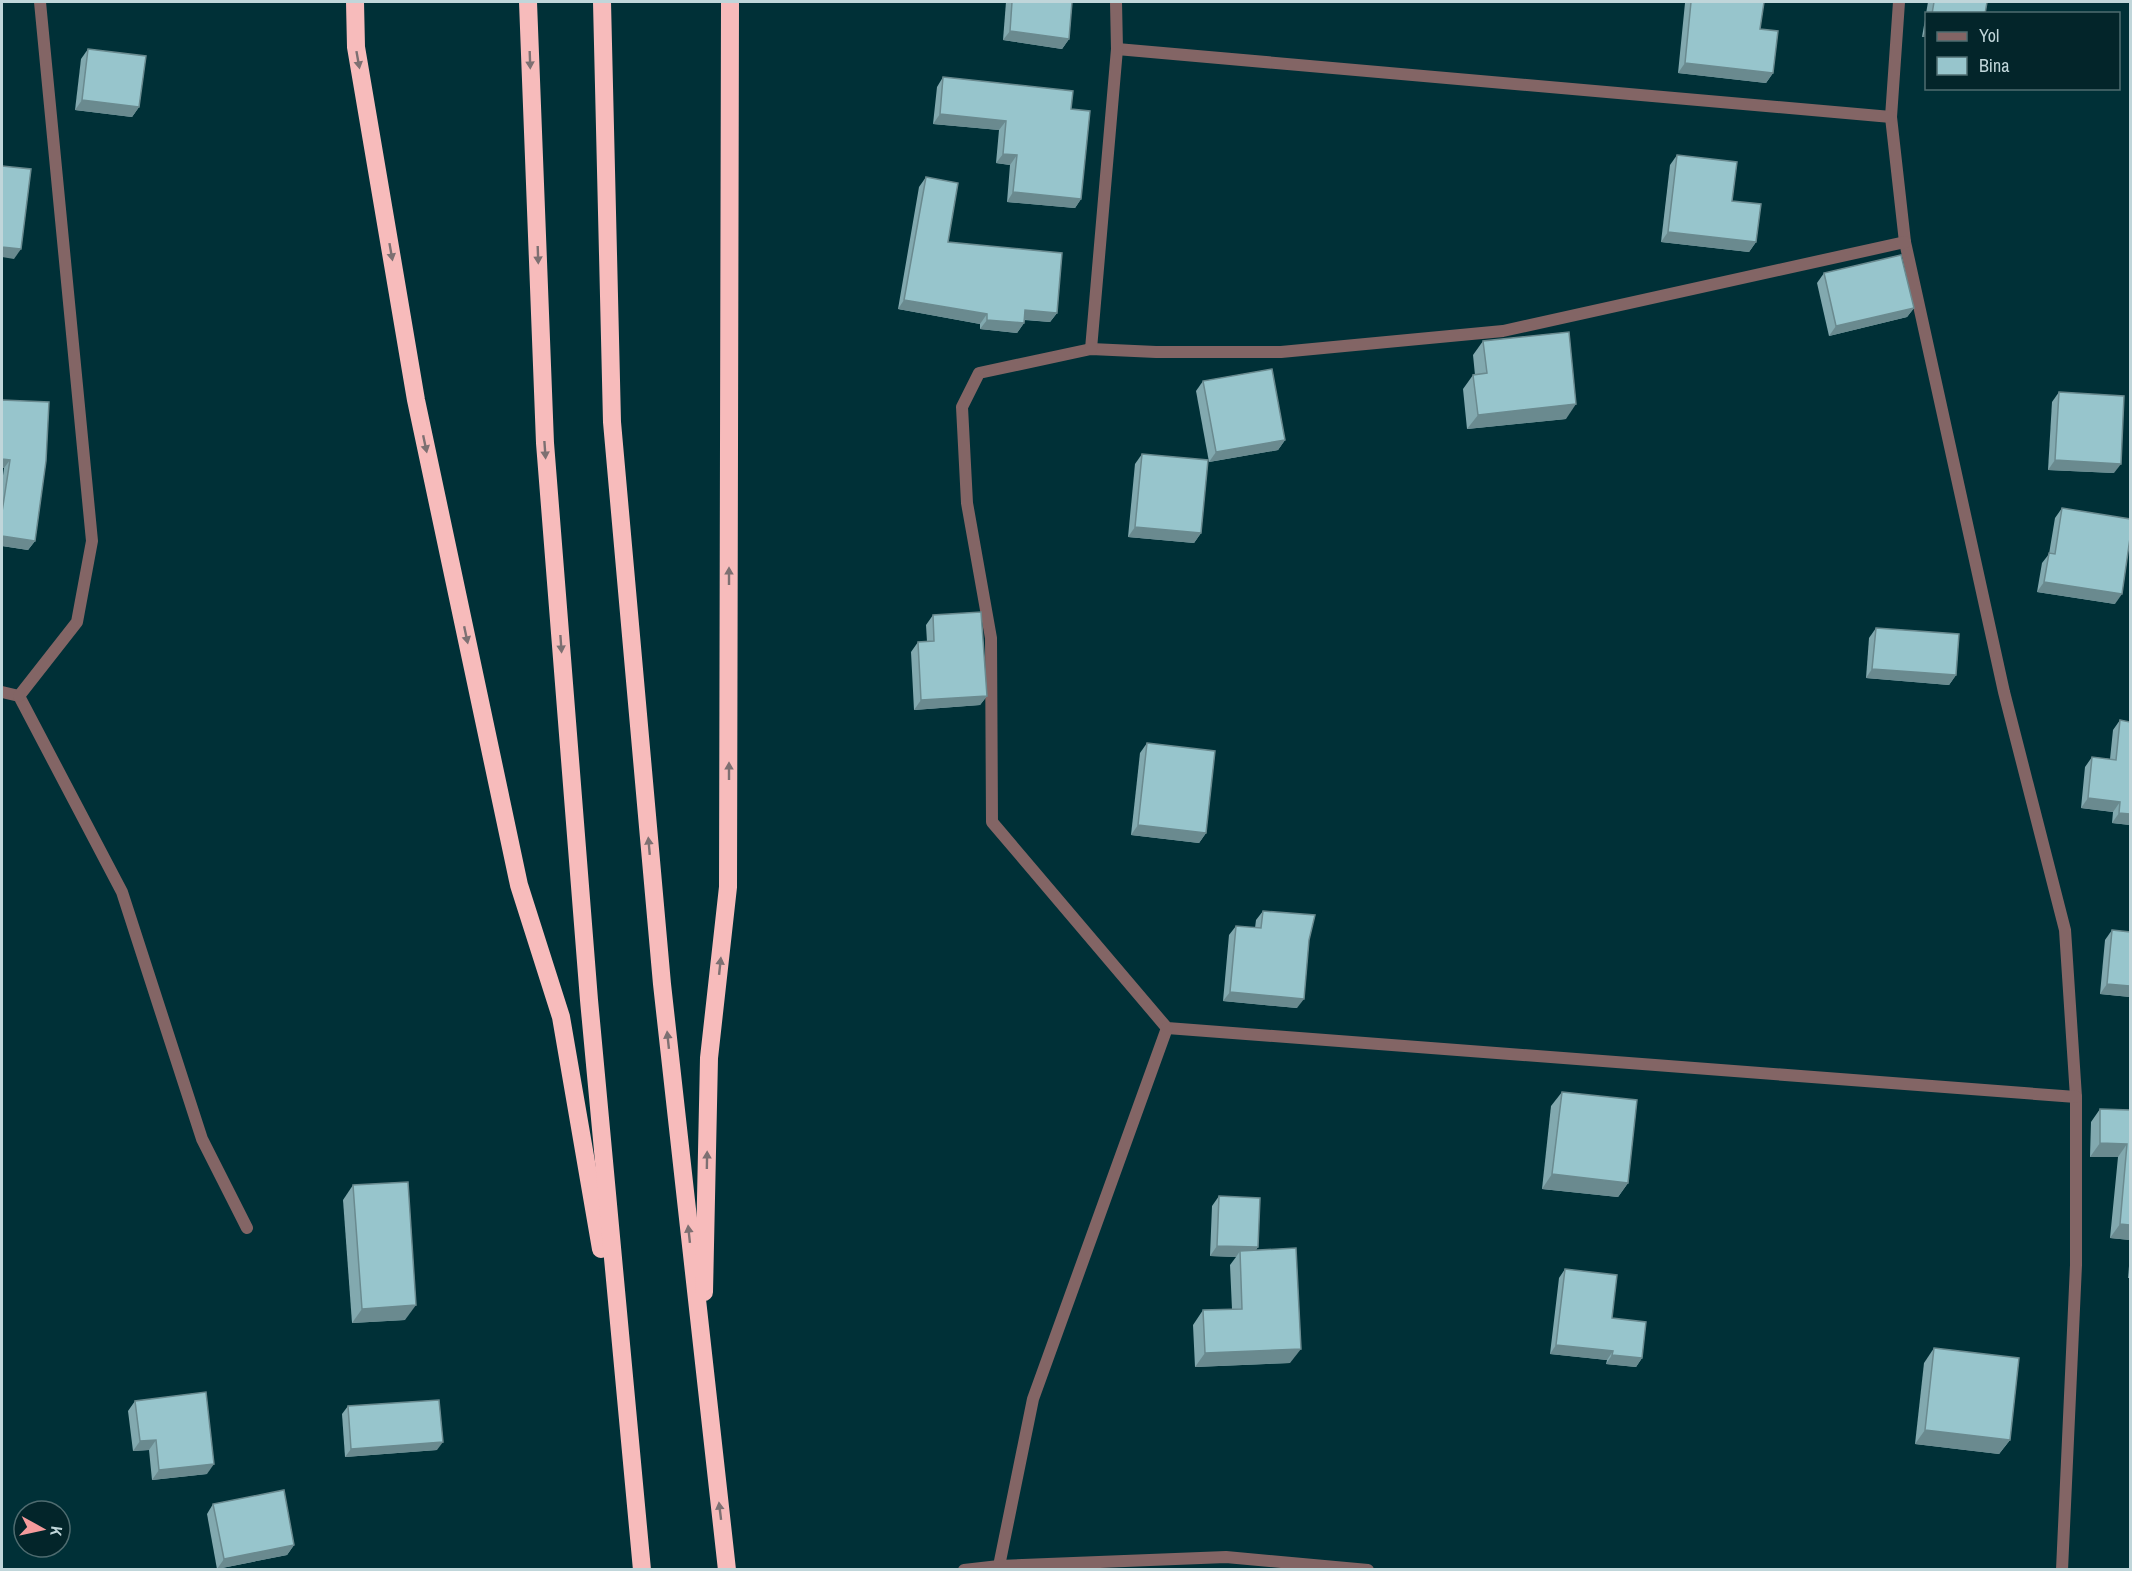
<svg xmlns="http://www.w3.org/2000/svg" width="2132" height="1571" font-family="'Archivo Narrow',sans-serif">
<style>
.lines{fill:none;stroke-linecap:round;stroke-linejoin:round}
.minor{stroke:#836565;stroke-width:12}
.motorway{stroke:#f7bbbb;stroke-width:18}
.wall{fill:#82a9af}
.shaded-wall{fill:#6a8a8f}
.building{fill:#97c5cc;stroke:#6a8a8f;stroke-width:1.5}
.oneway{fill:#7d7072}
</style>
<rect width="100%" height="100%" fill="#003037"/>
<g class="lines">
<g class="minor">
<polyline points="1899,2 1891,117 1905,242 2004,692 2065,930 2076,1097 2076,1265 2062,1570"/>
<polyline points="1117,49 1891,117"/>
<polyline points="1905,242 1503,331 1281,352 1156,352 1091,349 979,373 962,407 967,503 991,638 992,822 1167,1028 2076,1097"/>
<polyline points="1091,349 1117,49 1116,2"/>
<polyline points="2,692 19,696 122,892 202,1139 247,1228"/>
<polyline points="19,696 77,622 92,541 40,2"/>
<polyline points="999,1566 1033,1399 1167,1028"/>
<polyline points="964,1570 999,1566 1226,1557 1368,1570"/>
</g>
<g class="motorway">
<polyline points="355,2 356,47 416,400 519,885 561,1017 601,1249"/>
<polyline points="528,2 545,443 589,1000 642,1570"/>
<polyline points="602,2 612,422 662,984 727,1570"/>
<polyline points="704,1292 709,1058 728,887 730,2"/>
</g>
</g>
<g class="wall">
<polygon points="1006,2 1072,2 1069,39 1062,49 1003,40"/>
<polygon points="1687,2 1764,2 1760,29 1773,73 1766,83 1678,73 1685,3"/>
<polygon points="1928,2 1987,2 1985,14 1926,14 1926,37 1922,37"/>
<polygon points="88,49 139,107 132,117 75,110 81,59"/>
<polygon points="943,77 1071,109 1081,199 1075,208 1007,202 1010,165 996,163 999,130 933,124 937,87"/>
<polygon points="1677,155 1732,201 1756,242 1749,252 1661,242 1670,165"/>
<polygon points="926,177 948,242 1057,313 1050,322 1024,320 1024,323 1017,333 980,329 980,324 898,309 919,187"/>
<polygon points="1824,273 1914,308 1907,317 1829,336 1817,283"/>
<polygon points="1483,341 1566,419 1467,429 1463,389 1473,375 1475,375 1473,355"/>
<polygon points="1203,381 1285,440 1278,450 1209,462 1196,391"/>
<polygon points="2059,392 2114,473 2048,470 2052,402"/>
<polygon points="2,400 35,541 28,550 2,546 2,483 4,468"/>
<polygon points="1142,454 1201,533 1194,543 1128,537 1135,464"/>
<polygon points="2062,508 2115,604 2037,592 2042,563 2049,554 2055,518"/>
<polygon points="933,615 987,696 980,705 914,710 911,652 918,642 927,642 926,625"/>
<polygon points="1876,628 1956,675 1949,685 1866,678 1869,638"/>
<polygon points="2120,720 2130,722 2130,825 2112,823 2113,812 2081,808 2085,767 2092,757 2110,759 2113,730"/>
<polygon points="1147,743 1206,833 1199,843 1131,835 1140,753"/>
<polygon points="1263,911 1309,940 1297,1008 1223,1001 1229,935 1236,926 1255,928 1256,920"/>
<polygon points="2112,930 2130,997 2100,994 2105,940"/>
<polygon points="1562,1092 1628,1183 1618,1197 1542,1189 1551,1106"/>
<polygon points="2100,1109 2130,1110 2130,1240 2110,1238 2118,1157 2090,1157 2091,1122"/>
<polygon points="353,1185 405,1320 352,1323 343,1200"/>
<polygon points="1219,1196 1258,1247 1256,1250 1290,1363 1195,1367 1193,1325 1203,1310 1232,1309 1230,1265 1236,1257 1210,1256 1212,1206"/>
<polygon points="2130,1254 2130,1278 2128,1278"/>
<polygon points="1565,1269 1612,1318 1642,1358 1636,1367 1606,1364 1607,1360 1550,1354 1559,1278"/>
<polygon points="1934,1348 2010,1440 1999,1454 1915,1444 1924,1363"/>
<polygon points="135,1401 207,1474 152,1480 149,1450 133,1451 128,1411"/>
<polygon points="348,1406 437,1450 345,1457 342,1414"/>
<polygon points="213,1504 294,1545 287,1555 217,1569 207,1514"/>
</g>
<g class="shaded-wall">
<polygon points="1010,31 1069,39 1062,49 1003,40"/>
<polygon points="1926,31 1926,37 1922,37"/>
<polygon points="1685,63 1773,73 1766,83 1678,73"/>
<polygon points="82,100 139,107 132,117 75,110"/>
<polygon points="940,114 1006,121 999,130 933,124"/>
<polygon points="1003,154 1017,155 1010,165 996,163"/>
<polygon points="1013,192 1081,199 1075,208 1007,202"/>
<polygon points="1668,232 1756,242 1749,252 1661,242"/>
<polygon points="2,247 21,249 14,259 2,257"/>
<polygon points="904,300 987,314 980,324 898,309"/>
<polygon points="1914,308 1907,317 1829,336 1836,326"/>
<polygon points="1025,310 1057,313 1050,322 1018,319"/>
<polygon points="987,320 1024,323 1017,333 980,329"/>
<polygon points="1576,404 1566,419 1467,429 1478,415"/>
<polygon points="1285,440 1278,450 1209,462 1216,452"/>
<polygon points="2,459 10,460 4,468 2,468"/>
<polygon points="2055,460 2121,464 2114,473 2048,470"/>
<polygon points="1135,527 1201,533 1194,543 1128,537"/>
<polygon points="2,536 35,541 28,550 2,546"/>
<polygon points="2044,582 2122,594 2115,604 2037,592"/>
<polygon points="1872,669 1956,675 1949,685 1866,678"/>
<polygon points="987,696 980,705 914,710 921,700"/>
<polygon points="2088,798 2120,802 2113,812 2081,808"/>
<polygon points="2119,813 2130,814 2130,825 2112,823"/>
<polygon points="1138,825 1206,833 1199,843 1131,835"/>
<polygon points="2107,984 2130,986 2130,997 2100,994"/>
<polygon points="1230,992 1304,999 1297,1008 1223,1001"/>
<polygon points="2100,1143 2127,1144 2118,1157 2090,1157"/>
<polygon points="1552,1174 1628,1183 1618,1197 1542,1189"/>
<polygon points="2120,1224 2130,1225 2130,1240 2110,1238"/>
<polygon points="1217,1246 1258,1247 1251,1257 1240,1251 1236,1257 1210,1256"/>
<polygon points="416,1305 405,1320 352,1323 362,1309"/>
<polygon points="1556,1345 1613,1351 1607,1360 1550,1354"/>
<polygon points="1301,1349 1290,1363 1195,1367 1205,1353"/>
<polygon points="1612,1355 1642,1358 1636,1367 1606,1364"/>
<polygon points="1925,1430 2010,1440 1999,1454 1915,1444"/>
<polygon points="156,1440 149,1450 133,1451 140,1441"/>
<polygon points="443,1442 437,1450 345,1457 351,1449"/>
<polygon points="214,1464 207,1474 152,1480 159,1470"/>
<polygon points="294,1545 287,1555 217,1569 224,1559"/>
</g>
<g class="building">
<polygon points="1012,2 1072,2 1069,39 1010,31"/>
<polygon points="1691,2 1764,2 1760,29 1778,31 1773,73 1685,63"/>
<polygon points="1934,2 1987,2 1985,14 1932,14"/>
<polygon points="88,49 146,56 139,107 82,100"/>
<polygon points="943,77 1073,91 1071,109 1090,111 1081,199 1013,192 1017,155 1003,154 1006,121 940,114"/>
<polygon points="1677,155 1737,162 1732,201 1761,204 1756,242 1668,232"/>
<polygon points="2,166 31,169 21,249 2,247"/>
<polygon points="926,177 958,183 948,242 1062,253 1057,313 1025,310 1024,323 987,320 987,314 904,300"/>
<polygon points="1901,255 1914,308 1836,326 1824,273"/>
<polygon points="1569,332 1576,404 1478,415 1473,375 1487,373 1483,341"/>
<polygon points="1272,369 1285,440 1216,452 1203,381"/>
<polygon points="2059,392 2124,396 2121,464 2055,460"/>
<polygon points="2,400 49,402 46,461 35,541 2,536 2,512 10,460 2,459"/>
<polygon points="1142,454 1208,460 1201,533 1135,527"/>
<polygon points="2062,508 2130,519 2130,538 2122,594 2044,582 2049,553 2055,554"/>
<polygon points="981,612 987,696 921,700 918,642 934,641 933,615"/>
<polygon points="1876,628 1959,634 1956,675 1872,669"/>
<polygon points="2120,720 2130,722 2130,814 2119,813 2120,802 2088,798 2092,757 2116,760"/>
<polygon points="1147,743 1215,751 1206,833 1138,825"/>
<polygon points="1263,911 1315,915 1309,940 1304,999 1230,992 1236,926 1261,928"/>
<polygon points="2112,930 2130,932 2130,986 2107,984"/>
<polygon points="1562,1092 1637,1100 1628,1183 1552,1174"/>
<polygon points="2100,1109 2130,1110 2130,1225 2120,1224 2127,1144 2100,1143"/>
<polygon points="408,1182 416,1305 362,1309 353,1185"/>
<polygon points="1219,1196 1260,1198 1258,1247 1217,1246"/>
<polygon points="1296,1248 1301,1349 1205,1353 1203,1310 1242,1309 1240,1251"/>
<polygon points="1565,1269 1617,1275 1612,1318 1646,1322 1642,1358 1612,1355 1613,1351 1556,1345"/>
<polygon points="1934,1348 2019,1358 2010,1440 1925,1430"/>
<polygon points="206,1392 214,1464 159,1470 156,1440 140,1441 135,1401"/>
<polygon points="439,1400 443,1442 351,1449 348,1406"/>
<polygon points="284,1490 294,1545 224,1559 213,1504"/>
</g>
<defs><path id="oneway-solid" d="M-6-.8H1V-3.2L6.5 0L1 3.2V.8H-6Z" transform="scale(1.5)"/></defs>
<g class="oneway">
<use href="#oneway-solid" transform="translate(358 60) rotate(80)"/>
<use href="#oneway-solid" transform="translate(530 60) rotate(88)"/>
<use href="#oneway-solid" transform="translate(391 252) rotate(80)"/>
<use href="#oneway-solid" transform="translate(538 255) rotate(88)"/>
<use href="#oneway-solid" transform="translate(425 444) rotate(78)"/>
<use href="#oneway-solid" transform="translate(545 450) rotate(86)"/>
<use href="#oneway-solid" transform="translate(729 576) rotate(-90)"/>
<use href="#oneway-solid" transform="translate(466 635) rotate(78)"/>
<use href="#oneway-solid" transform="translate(561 644) rotate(86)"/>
<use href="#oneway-solid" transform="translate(729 771) rotate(-90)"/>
<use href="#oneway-solid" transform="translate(649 846) rotate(-95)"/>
<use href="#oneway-solid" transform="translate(720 966) rotate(-84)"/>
<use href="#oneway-solid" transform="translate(668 1040) rotate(-96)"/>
<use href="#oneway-solid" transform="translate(707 1160) rotate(-89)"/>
<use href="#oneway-solid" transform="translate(689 1234) rotate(-96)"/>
<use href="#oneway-solid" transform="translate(720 1511) rotate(-97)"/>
</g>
<rect width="2132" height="1571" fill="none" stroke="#c0d6da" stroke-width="6"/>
<rect x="1925" y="12" width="195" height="78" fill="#03252a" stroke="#4f6c70" stroke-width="1.5"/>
<rect x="1937" y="32" width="30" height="9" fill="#836565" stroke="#4f6c70" stroke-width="1.5"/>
<text x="1979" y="42" font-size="18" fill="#c0d6da">Yol</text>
<rect x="1937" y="57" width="30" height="18" fill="#97c5cc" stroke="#4f6c70" stroke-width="1.5"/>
<text x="1979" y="72" font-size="18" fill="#c0d6da">Bina</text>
<g transform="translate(42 1529) rotate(98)"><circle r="28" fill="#03252a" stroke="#4f6c70" stroke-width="1.5"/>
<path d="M0-4.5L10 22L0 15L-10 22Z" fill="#f59b9c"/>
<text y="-9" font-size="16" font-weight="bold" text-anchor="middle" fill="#c0d6da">K</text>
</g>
</svg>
